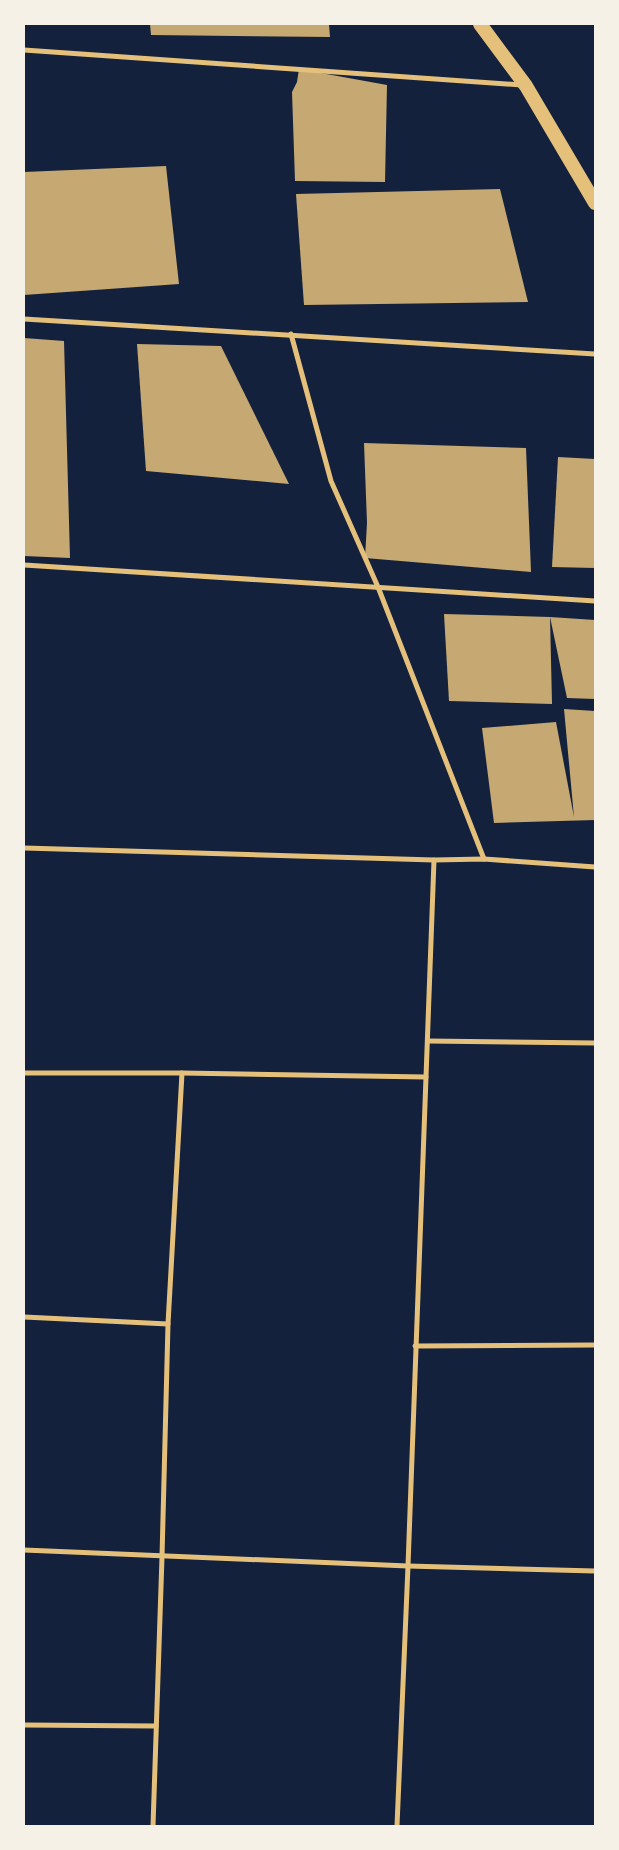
<svg xmlns="http://www.w3.org/2000/svg" width="619" height="1850" font-family="'Titillium Web',sans-serif">
<style>
.building{fill:#c6a872}
.lines{fill:none;stroke-linecap:round;stroke-linejoin:round}
.minor{stroke:#e5c07b;stroke-width:5}
.trunk{stroke:#e5c07b;stroke-width:14}
</style>
<rect width="100%" height="100%" fill="#14213d"/>
<g class="building">
<polygon points="150,24 329,24 330,37 151,35"/>
<polygon points="299,69 387,85 385,182 295,181 292,92 297,82"/>
<polygon points="166,166 179,284 24,295 24,172"/>
<polygon points="500,189 528,302 304,305 296,194"/>
<polygon points="24,338 64,341 70,558 24,556"/>
<polygon points="137,344 221,346 289,484 146,471"/>
<polygon points="364,443 526,448 531,572 365,558 367,523"/>
<polygon points="558,457 595,459 595,568 552,567"/>
<polygon points="444,614 550,617 552,704 449,701"/>
<polygon points="550,617 595,620 595,699 567,698"/>
<polygon points="564,709 595,711 595,820 494,823 482,728 556,722 574,817"/>
</g>
<g class="lines">
<g class="minor">
<polyline points="24,50 522,85"/>
<polyline points="24,319 595,354"/>
<polyline points="291,334 331,481 378,587 484,859"/>
<polyline points="24,565 595,601"/>
<polyline points="24,848 434,860 484,859 595,867"/>
<polyline points="428,1041 595,1043"/>
<polyline points="24,1073 182,1073 426,1077"/>
<polyline points="24,1317 168,1324"/>
<polyline points="415,1346 595,1345"/>
<polyline points="24,1550 408,1566 595,1571"/>
<polyline points="24,1725 156,1726"/>
<polyline points="153,1826 162,1557 168,1324 182,1073"/>
<polyline points="397,1826 408,1566 434,860"/>
</g>
<polyline class="trunk" points="480,24 526,86 595,203"/>
</g>
<rect width="619" height="1850" fill="none" stroke="#f6f1e7" stroke-width="50"/>
</svg>
